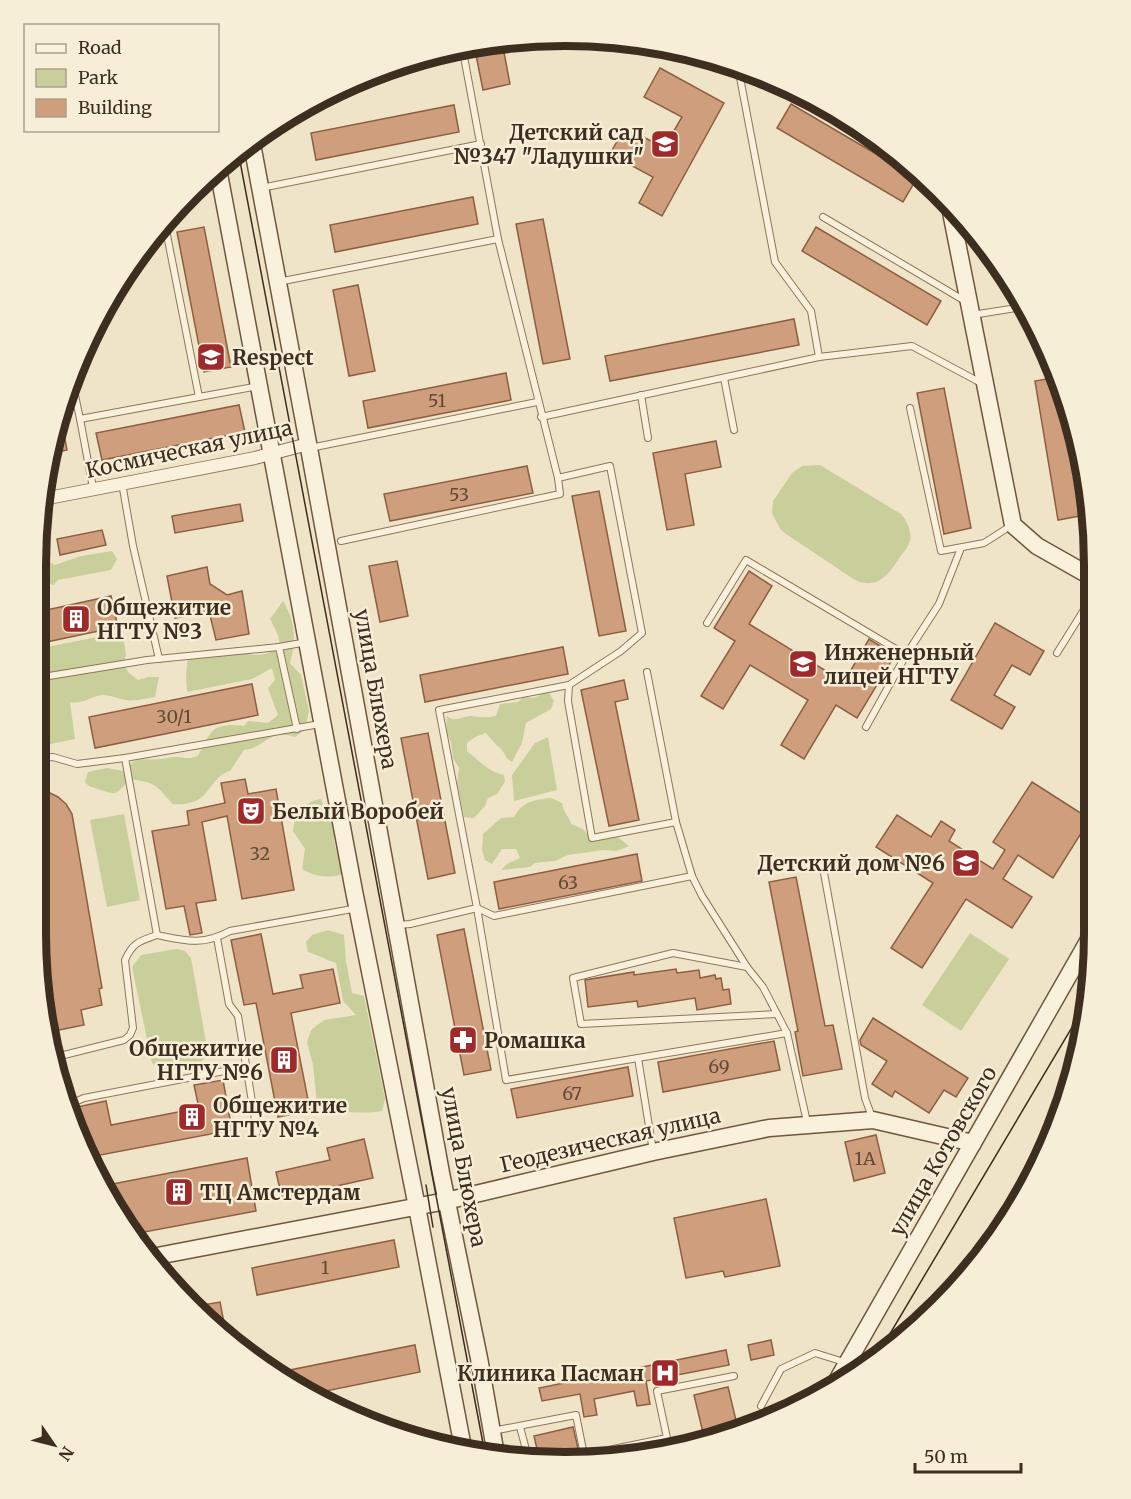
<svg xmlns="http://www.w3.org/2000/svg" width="1131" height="1499" font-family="Merriweather,serif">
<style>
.green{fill:#c9cf9b}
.building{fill:#cf9f7d;stroke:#8d5f41;stroke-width:1.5}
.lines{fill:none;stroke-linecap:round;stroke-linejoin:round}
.lane-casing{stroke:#8d765c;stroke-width:8}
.street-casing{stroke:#8d765c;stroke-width:14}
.secondary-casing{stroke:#6f573f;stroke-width:19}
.lane{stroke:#faf1dc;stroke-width:6}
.street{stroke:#faf1dc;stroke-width:12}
.secondary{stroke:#faf1dc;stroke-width:16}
.tram{stroke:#3d2e20;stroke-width:1.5}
.labels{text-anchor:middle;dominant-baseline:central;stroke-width:5;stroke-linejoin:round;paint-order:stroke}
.number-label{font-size:18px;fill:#624a37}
.poi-label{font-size:21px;font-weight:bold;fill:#3d2e20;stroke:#f7eed8;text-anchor:start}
.street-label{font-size:21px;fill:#3d2e20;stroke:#f7eed8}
.rim{fill:none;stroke:#3d2e20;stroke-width:8}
</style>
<rect width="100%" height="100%" fill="#f0e4c8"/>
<g class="green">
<path d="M 820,465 L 901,514 C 907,521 912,531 910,541 C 908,547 904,552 900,557 C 889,575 877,590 855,580 L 786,534 L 780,529 L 772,513 L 773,501 L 792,473 L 802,466 Z"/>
<polygon points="112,551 117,559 111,570 58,580 54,585 47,583 37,588 37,572 47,563 52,563 55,565 81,556"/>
<path d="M 283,601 C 296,622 296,640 290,663 L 301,675 L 309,711 L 305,729 L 295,737 C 291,736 285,734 280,735 C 265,737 261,748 244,750 L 230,771 C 206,778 213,807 173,804 C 155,785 158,783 130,779 C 115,795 118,796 98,789 C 92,787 89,787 85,782 L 88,772 L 107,768 L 124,771 C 137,754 142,761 161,759 C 166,759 171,757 175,757 C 186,757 187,760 198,756 C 212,730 211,723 244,726 L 248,721 L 268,723 L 278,715 L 268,688 L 275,680 L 272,668 L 252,679 L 187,692 L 186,676 L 188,655 C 197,653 207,649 217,649 C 241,648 259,665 280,645 L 278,635 L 270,619 Z"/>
<path d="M 112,634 L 123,635 L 126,654 L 124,665 L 129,673 L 138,680 L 148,677 L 159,677 L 155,697 C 146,698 135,702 126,700 C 118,699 111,695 103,695 C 91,696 82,705 70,702 L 75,739 L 37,747 L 37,649 Z"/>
<path d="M 548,691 L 554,701 L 551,709 L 526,723 L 522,743 L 512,762 C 505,758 506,755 501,749 C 496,744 491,740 486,733 L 475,737 L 467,743 L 467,751 C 480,761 487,771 504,775 L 505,782 L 497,794 L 488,798 L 485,806 L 474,818 L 464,817 L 457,783 L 459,768 L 453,758 L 451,742 L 446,731 L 447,716 C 456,723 461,716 471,716 C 480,717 486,718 496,716 L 500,704 L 518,702 L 523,697 L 534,698 Z"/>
<polygon points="548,737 557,790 514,801 512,775 535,743"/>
<path d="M 551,798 L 562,803 C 563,812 569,816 571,824 L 583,829 L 587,834 L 601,840 L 615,835 L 629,846 L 617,851 L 604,850 L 568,855 L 555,861 L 535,863 L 530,867 L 501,870 L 507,864 L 520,858 L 516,849 L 502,849 L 492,864 L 485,860 L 482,850 L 483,834 L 501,818 L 514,817 C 523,801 534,800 551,798 Z"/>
<path d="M 321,799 L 324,807 L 334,822 L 334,841 L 342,874 C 330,879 313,876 302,869 L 305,849 L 293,831 C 295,813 303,802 321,799 Z"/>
<polygon points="124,814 140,900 107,907 90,820"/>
<path d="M 328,930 L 344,935 L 346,961 L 352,993 L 364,996 L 385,1099 L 382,1111 C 364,1114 333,1113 317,1105 L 313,1065 L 307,1042 L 311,1030 L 324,1020 L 356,1015 L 343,1001 L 336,963 C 326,960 318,955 308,952 L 306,942 L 312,935 Z"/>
<polygon points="970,933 1009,959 961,1031 922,1005"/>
<path d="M 177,949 L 185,951 L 191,958 L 208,1053 C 202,1069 178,1068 162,1070 L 152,1063 L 132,967 L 141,955 Z"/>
</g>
<g class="building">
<polygon points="502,42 510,84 483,90 474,45"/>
<polygon points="660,68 724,103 662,216 639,203 653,177 610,154 625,127 664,148 682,117 644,97"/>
<polygon points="791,104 917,178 903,202 777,128"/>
<polygon points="454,105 459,132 316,160 311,133"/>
<polygon points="473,197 478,224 335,252 330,225"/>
<polygon points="543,219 570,359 543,364 516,224"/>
<polygon points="204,227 231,367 204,372 177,232"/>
<polygon points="816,227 941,301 927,325 802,251"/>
<polygon points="358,285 375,371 349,376 333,290"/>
<polygon points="794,319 799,345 610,381 605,356"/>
<polygon points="1045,351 1061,383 1081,493 1089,492 1091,497 1090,514 1058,520 1035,381 1047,379 1042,352"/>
<polygon points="506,373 511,400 368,428 363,401"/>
<polygon points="944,388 971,528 944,534 917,393"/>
<polygon points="239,405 245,432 102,460 96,433"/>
<polygon points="60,413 67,450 50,454 54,428"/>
<polygon points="716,441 721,467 685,474 694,525 667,530 653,453"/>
<polygon points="527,466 533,493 390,521 384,494"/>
<polygon points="599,491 626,631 599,636 572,496"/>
<polygon points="240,504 243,521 175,533 172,516"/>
<polygon points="102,530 106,545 60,555 57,539"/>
<polygon points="397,561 408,616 380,622 369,566"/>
<polygon points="207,567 210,584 227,595 242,591 249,634 216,640 209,611 175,618 167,576"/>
<polygon points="749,571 772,586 749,624 844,682 869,639 895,655 857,718 836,705 804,759 781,745 808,700 750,665 723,709 701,696 735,641 714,628"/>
<polygon points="111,596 118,627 37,644 37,612"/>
<polygon points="995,623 1044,651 1030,675 1012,665 994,695 1015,707 1002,729 951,700"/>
<polygon points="563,647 568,674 425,702 420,675"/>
<polygon points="624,680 628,699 615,702 639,820 609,826 581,690"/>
<polygon points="252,684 258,715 95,748 89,717"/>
<polygon points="428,733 455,873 428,879 401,738"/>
<polygon points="245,779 248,794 276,789 294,890 242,899 227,816 202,822 216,900 196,903 202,933 190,935 184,906 166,909 152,831 189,825 187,811 225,803 221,783"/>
<polygon points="1032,782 1090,819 1053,878 1018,855 1003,879 1032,897 1012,928 966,899 922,968 891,948 933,883 876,847 897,815 931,837 941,821 955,830 949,841 993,869 1005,850 993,842"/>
<polygon points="36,786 58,797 66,804 72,814 102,988 99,989 102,1005 81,1010 84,1025 49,1032 36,933"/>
<polygon points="637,854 642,881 499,909 494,882"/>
<polygon points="796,877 825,1026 833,1025 842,1069 803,1076 795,1032 798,1031 769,882"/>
<polygon points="464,929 491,1070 464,1075 437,935"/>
<polygon points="261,934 273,994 303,988 300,975 333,969 340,1003 291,1013 310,1110 278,1117 256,1003 244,1005 231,940"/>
<polygon points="676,969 677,973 699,970 700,978 715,975 716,979 721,978 723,990 729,989 731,1004 697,1010 695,998 638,1007 637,1001 588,1007 585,980 634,972 634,975"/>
<polygon points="873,1018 968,1078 956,1097 944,1090 929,1113 895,1091 892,1097 872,1084 887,1061 861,1045 860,1040"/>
<polygon points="774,1041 780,1070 663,1092 658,1062"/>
<polygon points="628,1067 633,1096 517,1118 511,1089"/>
<polygon points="223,1080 232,1130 90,1157 84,1142 77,1107 106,1101 111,1125 199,1108 194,1085"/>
<polygon points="876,1135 885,1173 854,1181 845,1142"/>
<polygon points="364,1139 373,1178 282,1198 276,1172 330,1160 327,1148"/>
<polygon points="247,1158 256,1211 134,1234 107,1199 102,1186"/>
<polygon points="766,1199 780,1266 725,1277 723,1271 686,1278 674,1218"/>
<polygon points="394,1240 399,1267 257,1295 252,1268"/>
<polygon points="220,1302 226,1333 191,1307"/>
<polygon points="771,1340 774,1355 751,1360 748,1345"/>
<polygon points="415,1345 420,1372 311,1394 280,1372"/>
<polygon points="726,1350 729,1365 646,1381 650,1404 637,1406 634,1391 594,1399 597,1415 584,1417 580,1394 542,1401 539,1388"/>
<polygon points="728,1387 739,1433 705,1441 694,1395"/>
<polygon points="573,1427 581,1461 539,1458 534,1436"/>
</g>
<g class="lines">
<g class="lane-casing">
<g id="lane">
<polyline points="738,67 775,262 811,311 819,357 912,346 983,384"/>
<polyline points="798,95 890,150"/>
<polyline points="261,188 481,144"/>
<polyline points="823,217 965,301"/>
<polyline points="165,225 199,397 259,386"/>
<polyline points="278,282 498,239"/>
<polyline points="972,315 1023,307"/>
<polyline points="724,378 734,430"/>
<polyline points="72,381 80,419 199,397"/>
<polyline points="641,395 648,438"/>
<polyline points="910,408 941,551 984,543 1012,525"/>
<polyline points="541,417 819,357"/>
<polyline points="80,419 93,488"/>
<polyline points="310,448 537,402"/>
<polyline points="122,483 133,546 159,659"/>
<polyline points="341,541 560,494 558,478"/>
<polyline points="37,563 45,561"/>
<polyline points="707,623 746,560 906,655 939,604 961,548"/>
<polyline points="279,647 297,729"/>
<polyline points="1057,653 1090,600"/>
<polyline points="647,672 676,822 692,876 702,896 747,967 763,987 787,1033"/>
<polyline points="37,678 147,660 279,647 307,642"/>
<polyline points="569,685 568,701 592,838 676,822"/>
<path d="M 320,724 L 125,758 L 157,935 C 187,941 202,946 230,931 L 358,908"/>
<polyline points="866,727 906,655"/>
<polyline points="36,758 53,757 77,764 125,758"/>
<polyline points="824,873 865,1098 873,1120"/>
<polyline points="477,908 506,1080 638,1058 653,1151"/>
<polyline points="477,908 494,916 692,876"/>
<polyline points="399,925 410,924 477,908 439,710 569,685 621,651 642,633 610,466 558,478 498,239 462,46"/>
<polyline points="217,938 229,1004 238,1016 257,1132"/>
<polyline points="747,967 673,953 573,978 581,1024 777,1014"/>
<path d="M 52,1058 L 124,1040 L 130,1035 L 133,1028 L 125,960 C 133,942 140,941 157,935"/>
<polyline points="638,1058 787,1033 807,1122"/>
<polyline points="68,1105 84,1098 245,1067"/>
<polyline points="761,1406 781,1369 815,1353 844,1362"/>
<polyline points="520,1427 528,1457"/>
<polyline points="492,1431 576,1415 584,1455 667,1438 657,1391 734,1376"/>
</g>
</g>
<g class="street-casing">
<polyline id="street" points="43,499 255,458 308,444"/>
</g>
<g class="secondary-casing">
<g id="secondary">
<polyline points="252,144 311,459 441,1173 479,1358 496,1455"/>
<polyline points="219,174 354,891 417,1207 464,1453"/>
<polyline points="949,202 1013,525 1037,546 1090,576"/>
<polyline points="152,1257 446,1201 653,1152 769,1128 873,1120 973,1143"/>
<polyline points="834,1386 1090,938"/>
</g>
</g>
<use href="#lane" class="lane"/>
<use href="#street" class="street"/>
<use href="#secondary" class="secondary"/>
<g class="tram">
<polyline points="239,156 485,1454"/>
<polyline points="426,1185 433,1227"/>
<polyline points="872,1364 1090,997"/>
</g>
</g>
<defs>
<g id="school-square" transform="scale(1.5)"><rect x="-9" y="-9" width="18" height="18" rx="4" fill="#9e2a2b" stroke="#f7eed8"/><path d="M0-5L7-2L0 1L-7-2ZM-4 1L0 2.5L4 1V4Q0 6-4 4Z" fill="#fff"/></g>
<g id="building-square" transform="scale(1.5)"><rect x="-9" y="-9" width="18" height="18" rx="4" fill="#9e2a2b" stroke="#f7eed8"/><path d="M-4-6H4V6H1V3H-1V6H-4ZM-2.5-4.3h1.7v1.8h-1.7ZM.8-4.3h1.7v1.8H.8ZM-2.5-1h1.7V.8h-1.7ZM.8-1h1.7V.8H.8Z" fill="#fff"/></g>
<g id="theatre-square" transform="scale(1.5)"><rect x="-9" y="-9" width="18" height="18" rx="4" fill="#9e2a2b" stroke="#f7eed8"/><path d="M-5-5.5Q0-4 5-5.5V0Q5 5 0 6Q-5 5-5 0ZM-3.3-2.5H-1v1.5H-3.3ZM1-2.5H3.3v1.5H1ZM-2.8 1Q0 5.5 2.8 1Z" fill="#fff"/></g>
<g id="pharmacy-square" transform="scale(1.5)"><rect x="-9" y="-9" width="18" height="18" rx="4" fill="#9e2a2b" stroke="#f7eed8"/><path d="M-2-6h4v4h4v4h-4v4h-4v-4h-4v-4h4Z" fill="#fff"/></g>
<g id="hospital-square" transform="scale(1.5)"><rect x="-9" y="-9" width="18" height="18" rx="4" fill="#9e2a2b" stroke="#f7eed8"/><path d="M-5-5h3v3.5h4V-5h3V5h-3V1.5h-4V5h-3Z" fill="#fff"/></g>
</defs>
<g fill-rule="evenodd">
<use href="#school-square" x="665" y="144"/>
<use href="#school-square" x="211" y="357"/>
<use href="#building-square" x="76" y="619"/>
<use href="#school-square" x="803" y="664"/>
<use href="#theatre-square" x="251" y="811"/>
<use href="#school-square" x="966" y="863"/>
<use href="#pharmacy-square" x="463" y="1040"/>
<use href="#building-square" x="284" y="1060"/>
<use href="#building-square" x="192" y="1117"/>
<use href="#building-square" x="179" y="1192"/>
<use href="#hospital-square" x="665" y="1373"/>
</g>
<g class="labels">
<g class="number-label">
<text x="437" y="400">51</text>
<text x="459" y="494">53</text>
<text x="174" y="716">30/1</text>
<text x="260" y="853">32</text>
<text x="568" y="882">63</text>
<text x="719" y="1066">69</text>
<text x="572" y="1093">67</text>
<text x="865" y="1158">1А</text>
<text x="325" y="1267">1</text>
</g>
<g class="poi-label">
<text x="644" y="132" text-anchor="end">Детский сад<tspan x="644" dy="24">№347 "Ладушки"</tspan></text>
<text x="232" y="357">Respect</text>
<text x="97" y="607">Общежитие<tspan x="97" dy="24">НГТУ №3</tspan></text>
<text x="824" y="652">Инженерный<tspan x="824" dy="24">лицей НГТУ</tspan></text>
<text x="272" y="811">Белый Воробей</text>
<text x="945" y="863" text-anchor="end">Детский дом №6</text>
<text x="484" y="1040">Ромашка</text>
<text x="263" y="1048" text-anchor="end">Общежитие<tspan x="263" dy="24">НГТУ №6</tspan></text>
<text x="213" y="1105">Общежитие<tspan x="213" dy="24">НГТУ №4</tspan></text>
<text x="200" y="1192">ТЦ Амстердам</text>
<text x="644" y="1373" text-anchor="end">Клиника Пасман</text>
</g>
<g class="street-label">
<text transform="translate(189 449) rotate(-12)">Космическая улица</text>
<text transform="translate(376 689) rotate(80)">улица Блюхера</text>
<text transform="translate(610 1140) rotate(-13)">Геодезическая улица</text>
<text transform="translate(943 1151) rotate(-60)">улица Котовского</text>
<text transform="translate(464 1167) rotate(79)">улица Блюхера</text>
</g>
</g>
<path d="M0 0H1131V1499H0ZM565 46H565A519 519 0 0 1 1084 565V933A519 519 0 0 1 565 1452H565A519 519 0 0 1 46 933V565A519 519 0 0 1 565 46Z" fill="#f7eed8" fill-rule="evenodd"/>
<path class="rim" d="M565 46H565A519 519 0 0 1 1084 565V933A519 519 0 0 1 565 1452H565A519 519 0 0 1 46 933V565A519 519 0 0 1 565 46Z"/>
<rect x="24" y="24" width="195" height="108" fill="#f7eed8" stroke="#ada18e" stroke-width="1.5"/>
<rect x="36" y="44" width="30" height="9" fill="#faf1dc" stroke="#ada18e" stroke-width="1.5"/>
<text x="78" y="54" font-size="18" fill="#3d2e20">Road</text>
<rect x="36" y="69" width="30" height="18" fill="#c9cf9b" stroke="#ada18e" stroke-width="1.5"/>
<text x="78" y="84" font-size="18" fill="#3d2e20">Park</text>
<rect x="36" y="99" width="30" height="18" fill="#cf9f7d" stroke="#ada18e" stroke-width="1.5"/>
<text x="78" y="114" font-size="18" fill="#3d2e20">Building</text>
<g transform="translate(54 1445) rotate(125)" stroke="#f7eed8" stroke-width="4.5" paint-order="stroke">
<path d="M0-4.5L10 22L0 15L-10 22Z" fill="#3d2e20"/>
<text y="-9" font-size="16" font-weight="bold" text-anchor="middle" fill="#3d2e20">N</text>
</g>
<path d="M915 1463v9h106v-9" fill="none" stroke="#3d2e20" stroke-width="3"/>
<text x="924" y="1463" font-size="18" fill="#3d2e20" stroke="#f7eed8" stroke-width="4.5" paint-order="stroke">50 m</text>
</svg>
